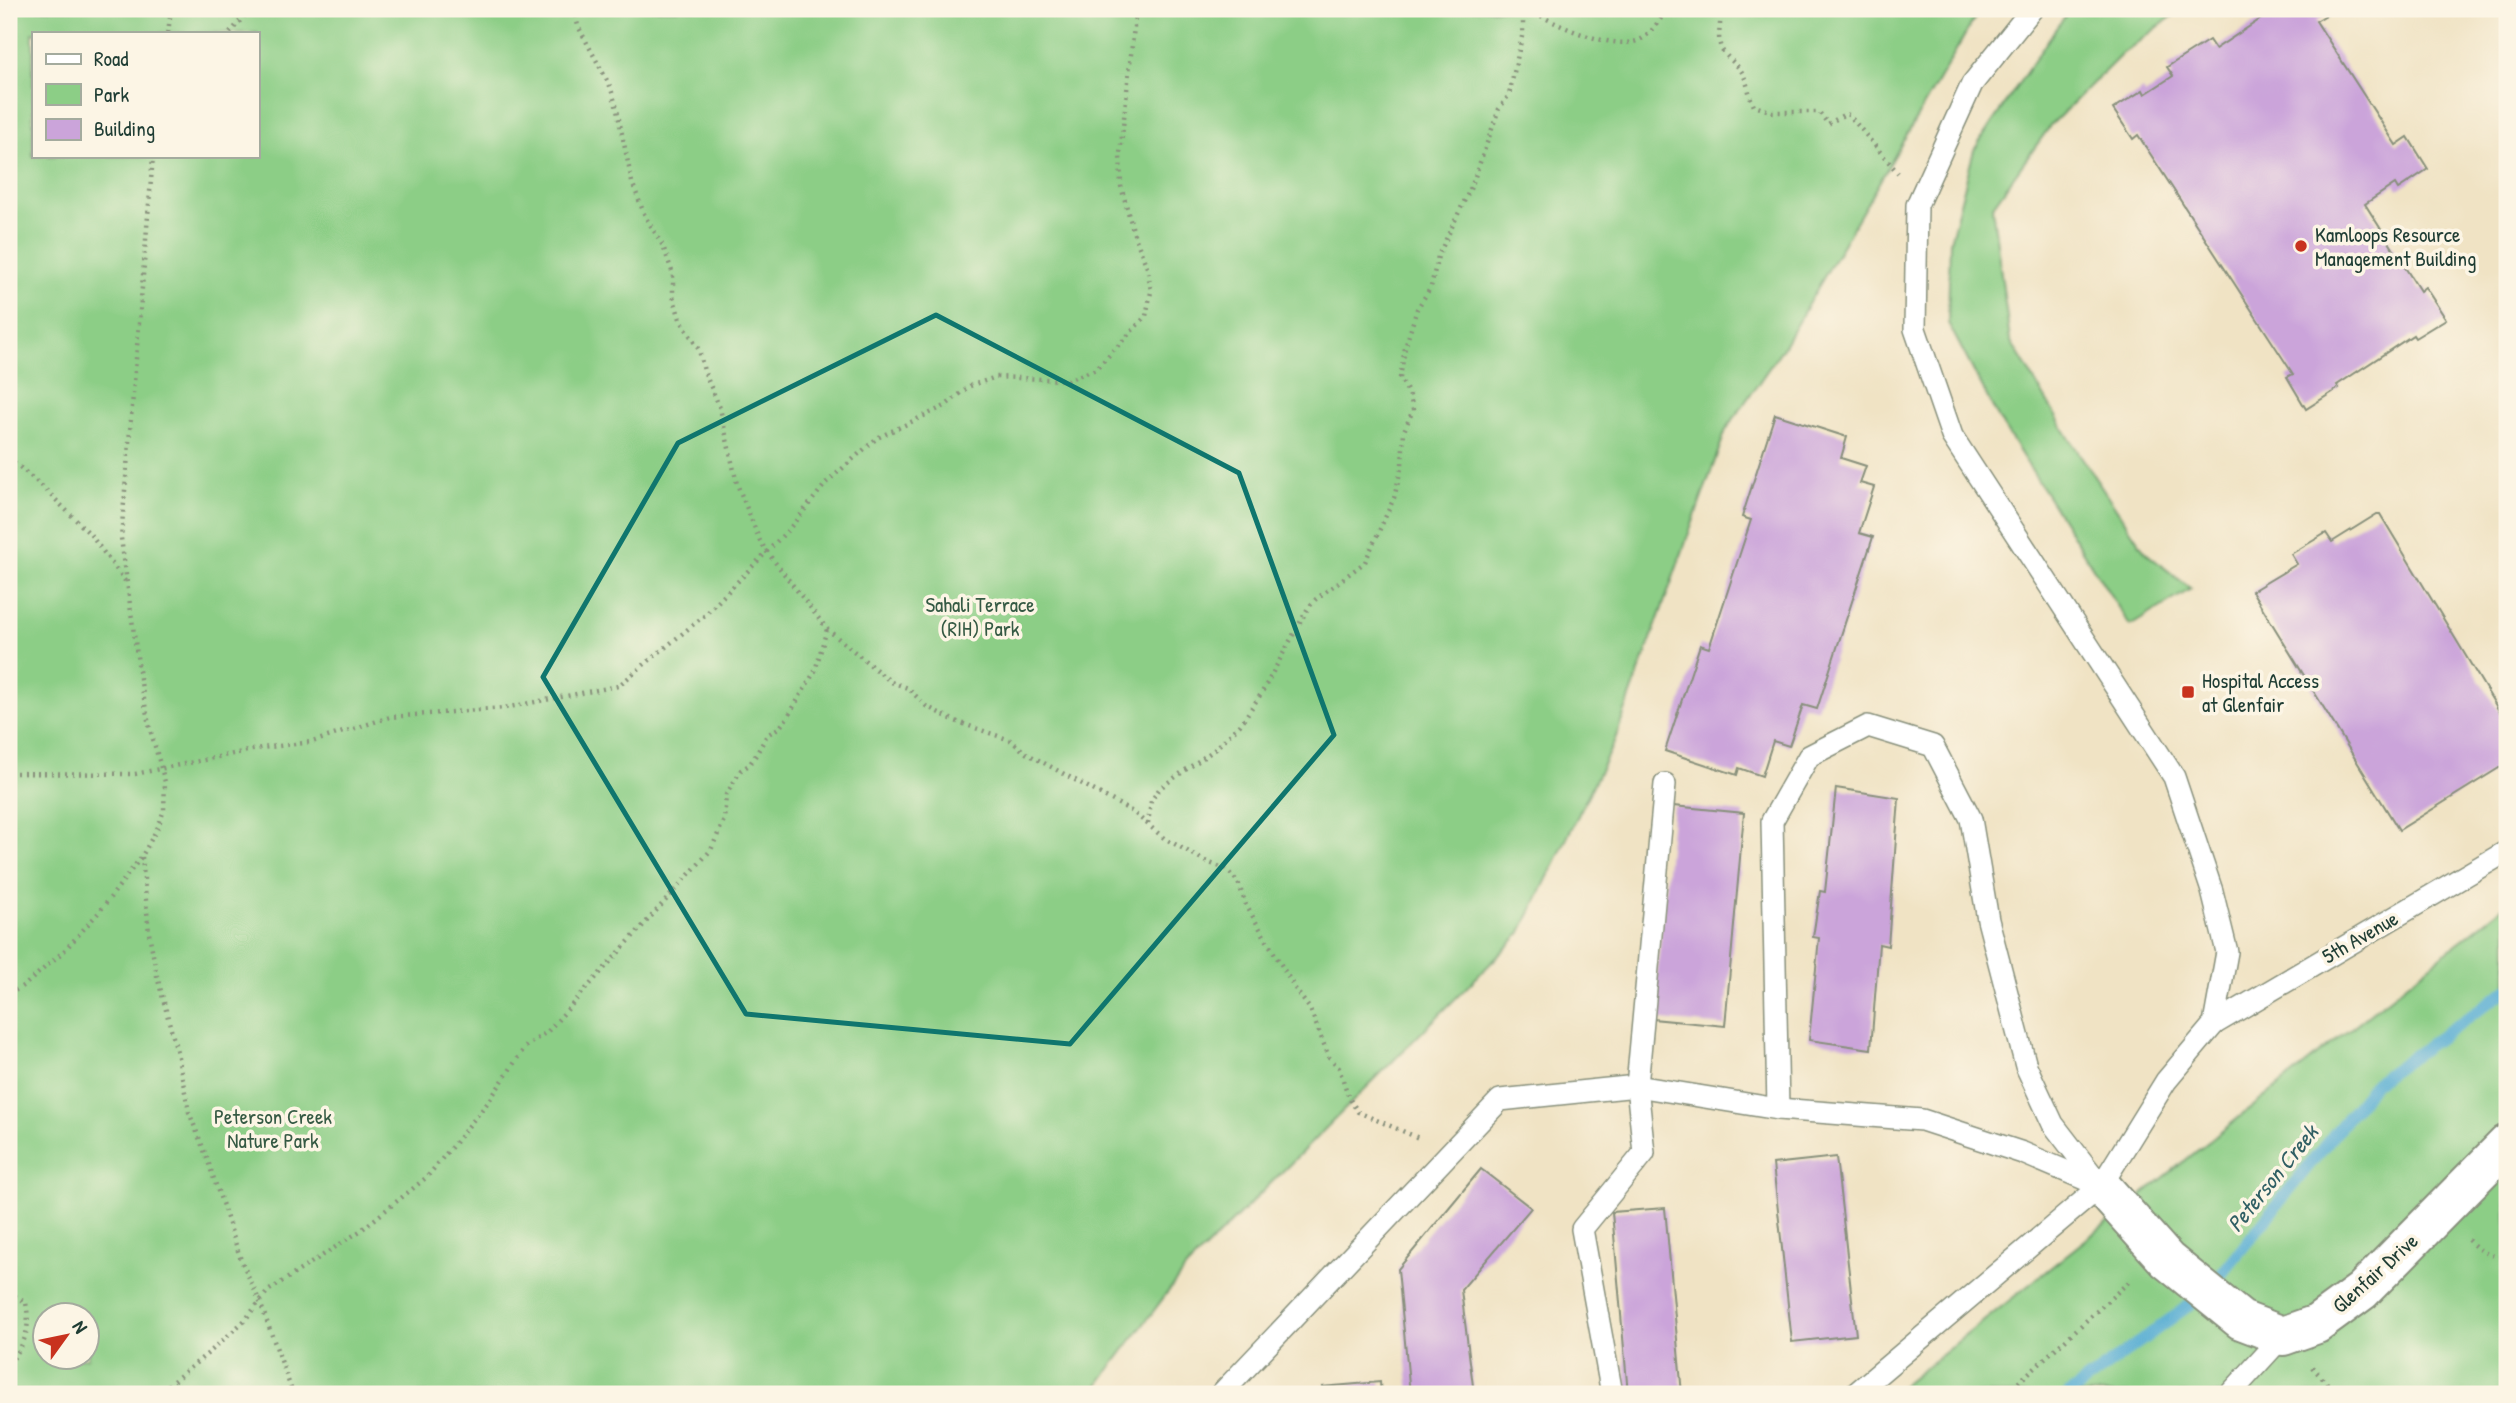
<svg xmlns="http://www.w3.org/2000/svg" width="2516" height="1403" font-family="'Patrick Hand',sans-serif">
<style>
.green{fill:#8cce86;stroke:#56865d;stroke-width:2;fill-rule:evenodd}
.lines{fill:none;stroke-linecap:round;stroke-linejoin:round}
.stream{stroke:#56add3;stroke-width:12}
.building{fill:#cba4da}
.service-casing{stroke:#88907c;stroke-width:24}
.minor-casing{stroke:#88907c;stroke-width:42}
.path{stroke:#88907c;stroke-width:4.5;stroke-dasharray:2 5;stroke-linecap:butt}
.service{stroke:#fff;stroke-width:21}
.minor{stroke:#fff;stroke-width:38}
.marked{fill:none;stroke:#0f766e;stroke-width:5;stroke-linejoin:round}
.poi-dot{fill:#c8321e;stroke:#fcf5e5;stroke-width:2.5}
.labels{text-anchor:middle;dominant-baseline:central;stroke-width:7;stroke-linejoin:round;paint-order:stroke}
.poi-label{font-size:21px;fill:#1f3d34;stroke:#fcf5e5;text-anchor:start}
.park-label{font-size:21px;fill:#355a44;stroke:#fcf5e5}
.street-label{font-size:21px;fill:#1f3d34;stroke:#fcf5e5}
.water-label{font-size:23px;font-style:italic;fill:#305f64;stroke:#fcf5e5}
</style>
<rect width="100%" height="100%" fill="#fcf5e5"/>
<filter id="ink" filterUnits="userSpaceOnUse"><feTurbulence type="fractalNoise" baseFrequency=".0143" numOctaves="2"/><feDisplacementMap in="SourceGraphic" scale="14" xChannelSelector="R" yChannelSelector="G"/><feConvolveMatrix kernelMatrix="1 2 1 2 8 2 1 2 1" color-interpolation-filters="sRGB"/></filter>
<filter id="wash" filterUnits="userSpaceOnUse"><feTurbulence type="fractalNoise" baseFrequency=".00686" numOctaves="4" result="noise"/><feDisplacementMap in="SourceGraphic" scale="28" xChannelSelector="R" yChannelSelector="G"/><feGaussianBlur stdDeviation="1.57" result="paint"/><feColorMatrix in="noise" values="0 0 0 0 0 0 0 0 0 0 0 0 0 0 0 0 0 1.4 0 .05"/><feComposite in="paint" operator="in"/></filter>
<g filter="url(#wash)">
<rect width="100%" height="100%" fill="#f0e3c4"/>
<g class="green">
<path d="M 9,9 L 1980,9 L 1782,349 L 1726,430 L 1614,742 L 1520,934 L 1186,1268 L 1091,1394 L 9,1394 ZM 33,33 L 257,33 L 257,156 L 33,156 ZM 46,1316 L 88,1316 L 88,1358 L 46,1358 Z"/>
<polygon points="2071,9 2182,9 2122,54 2051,125 1992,207 2010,340 2071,441 2146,553 2191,589 2130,626 2000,421 1948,323 1950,242 1974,150 2056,28"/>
<polygon points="2507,904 2507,1394 1892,1394"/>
</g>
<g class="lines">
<polyline class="stream" points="2069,1394 2207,1292 2376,1082 2507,990"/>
</g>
<g id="blocks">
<g class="building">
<polygon points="2276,9 2323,9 2326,15 2316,21 2396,145 2408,137 2428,169 2398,189 2395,184 2365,204 2420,291 2425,287 2446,319 2415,338 2413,335 2337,385 2339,388 2306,409 2287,377 2293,374 2138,135 2133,139 2113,109 2143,90 2145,94 2173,76 2167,67 2209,40 2215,49"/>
<polygon points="1775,414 1847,437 1841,458 1866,466 1860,483 1874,487 1859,533 1873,537 1817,709 1803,705 1789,746 1773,741 1762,776 1739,768 1737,775 1665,751 1700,645 1709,648 1751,520 1742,517"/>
<polygon points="2377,514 2380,514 2507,724 2507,763 2399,830 2252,591 2297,564 2291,554 2326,533 2332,542"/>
<polygon points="1836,788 1899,798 1888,946 1879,944 1871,1049 1809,1040 1819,938 1813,937 1820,891 1825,892"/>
<polygon points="1673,806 1744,813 1725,1026 1653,1019"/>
<polygon points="1836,1157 1856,1335 1792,1342 1773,1164"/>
<polygon points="1481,1169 1531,1208 1461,1290 1474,1394 1410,1394 1398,1269"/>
<polygon points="1665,1208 1682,1394 1628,1394 1612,1212"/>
<polygon points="1380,1382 1381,1394 1323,1394 1322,1387"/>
</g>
</g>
</g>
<g filter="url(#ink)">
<use href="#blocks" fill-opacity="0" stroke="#88907c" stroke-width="2"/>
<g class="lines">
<g class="service-casing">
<g id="service">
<polyline points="2214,1024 2507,851"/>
<polyline points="1778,1109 1772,821 1809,756 1868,726 1933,746 1971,819 1988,920 2026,1066 2053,1124 2100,1185"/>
<polyline points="1221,1394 1500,1100 1637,1086 1778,1109 1922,1120 2023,1153 2101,1186"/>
<polyline points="1612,1394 1582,1229 1644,1153 1637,1086 1665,784"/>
<polyline points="1855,1394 2101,1186 2166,1081 2214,1024 2227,952 2212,891 2174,777 1952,436 1915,329 1917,205 1972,84 2032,9"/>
<polyline points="2230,1394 2283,1336"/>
</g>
</g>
<g class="minor-casing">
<polyline id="minor" points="2101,1186 2167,1260 2241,1320 2283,1336 2317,1324 2362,1291 2507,1144"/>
</g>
<g class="path">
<polyline points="574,9 578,26 610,86 616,105 632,182 645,216 663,246 673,274 673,296 680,319 699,350 704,371 720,408 737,484 760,541 767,552 827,629 891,682 908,688 926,706 955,721 1010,740 1026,753 1133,812 1164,838 1207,862 1226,869 1238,882 1246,905 1296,990 1310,1009 1329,1057 1339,1068 1349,1098 1358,1112 1421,1139"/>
<path d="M 1529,9 C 1551,23 1619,55 1643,38 C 1654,31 1660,17 1669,9"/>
<path d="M 1719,9 C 1723,21 1716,35 1721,48 C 1726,58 1738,64 1743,74 C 1748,84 1749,96 1754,106 L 1773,112 L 1819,112 L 1828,124 L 1845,114 L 1849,115 L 1898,173"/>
<polyline points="168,33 171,9"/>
<polyline points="230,33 250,9"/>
<polyline points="9,458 42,486 90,534 125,581"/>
<polyline points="9,773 135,774 262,748 312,742 390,717 504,708 618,686 705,615 789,529 827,482 877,438 945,406 970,386 996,377 1067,380 1096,369 1146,316 1151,292 1148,270 1134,234 1121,186 1120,154 1136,9"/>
<polyline points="1148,824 1151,801 1160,788 1214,750 1240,725 1261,694 1308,608 1316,599 1365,562 1394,498 1402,465 1404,431 1413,410 1410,396 1400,378 1405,348 1417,309 1431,287 1438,256 1472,185 1499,109 1509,95 1523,32 1523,9"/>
<polyline points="142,857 149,933 157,976 177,1052 189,1112 207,1158 241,1260 260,1302 293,1394"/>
<polyline points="9,994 26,984 64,951 100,911 142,856 158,827 164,810 165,782 149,725 140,678 121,538 153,156"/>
<path d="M 2468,1240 C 2480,1251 2491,1258 2507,1256"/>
<path d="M 9,1292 L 26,1303 C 31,1329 25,1344 9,1364"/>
<polyline points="2312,1367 2337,1394"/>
<polyline points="157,1394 212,1350 245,1320 268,1291 360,1231 427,1177 489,1101 525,1047 548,1031 711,850 724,820 726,795 741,770 749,765 756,755 767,735 780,727 787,718 815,671 827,629"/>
<polyline points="2001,1394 2010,1390 2132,1279"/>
</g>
<use href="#service" class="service"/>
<use href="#minor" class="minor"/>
</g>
</g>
<path class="marked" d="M 936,315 L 1239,473 L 1334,735 L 1070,1044 L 746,1014 L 543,677 L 678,443 Z"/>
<g class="poi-dot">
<circle cx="2301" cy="246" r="7"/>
<rect x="2181" y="685" width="14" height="14" rx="3.5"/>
</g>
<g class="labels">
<g class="poi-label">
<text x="2315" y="234">Kamloops Resource<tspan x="2315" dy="24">Management Building</tspan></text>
<text x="2202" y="680">Hospital Access<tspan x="2202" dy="24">at Glenfair</tspan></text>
</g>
<g class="park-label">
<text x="980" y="604">Sahali Terrace<tspan x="980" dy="24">(RIH) Park</tspan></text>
<text x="273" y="1116">Peterson Creek<tspan x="273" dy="24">Nature Park</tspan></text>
</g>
<g class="street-label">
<text transform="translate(2360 937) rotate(-30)">5th Avenue</text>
<text transform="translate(2375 1273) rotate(-42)">Glenfair Drive</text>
</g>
<g class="water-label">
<text transform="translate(2272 1178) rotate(-51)">Peterson Creek</text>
</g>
</g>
<rect width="2516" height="1403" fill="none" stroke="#fcf5e5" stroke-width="35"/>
<rect x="32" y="32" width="228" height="126" fill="#fcf5e5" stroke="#a4ab9e" stroke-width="2"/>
<rect x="46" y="54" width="35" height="10" fill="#ffffff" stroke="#a4ab9e" stroke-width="2"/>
<text x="94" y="66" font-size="21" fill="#1f3d34">Road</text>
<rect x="46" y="84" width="35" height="21" fill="#8cce86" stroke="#a4ab9e" stroke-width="2"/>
<text x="94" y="102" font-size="21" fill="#1f3d34">Park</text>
<rect x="46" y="119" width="35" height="21" fill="#cba4da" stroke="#a4ab9e" stroke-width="2"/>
<text x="94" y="136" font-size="21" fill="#1f3d34">Building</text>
<g transform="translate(66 1336) rotate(57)"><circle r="33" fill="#fcf5e5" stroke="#a4ab9e" stroke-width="2"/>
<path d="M0-5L12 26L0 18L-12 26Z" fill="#c8321e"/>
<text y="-10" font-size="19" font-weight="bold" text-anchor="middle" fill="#1f3d34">N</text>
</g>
</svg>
